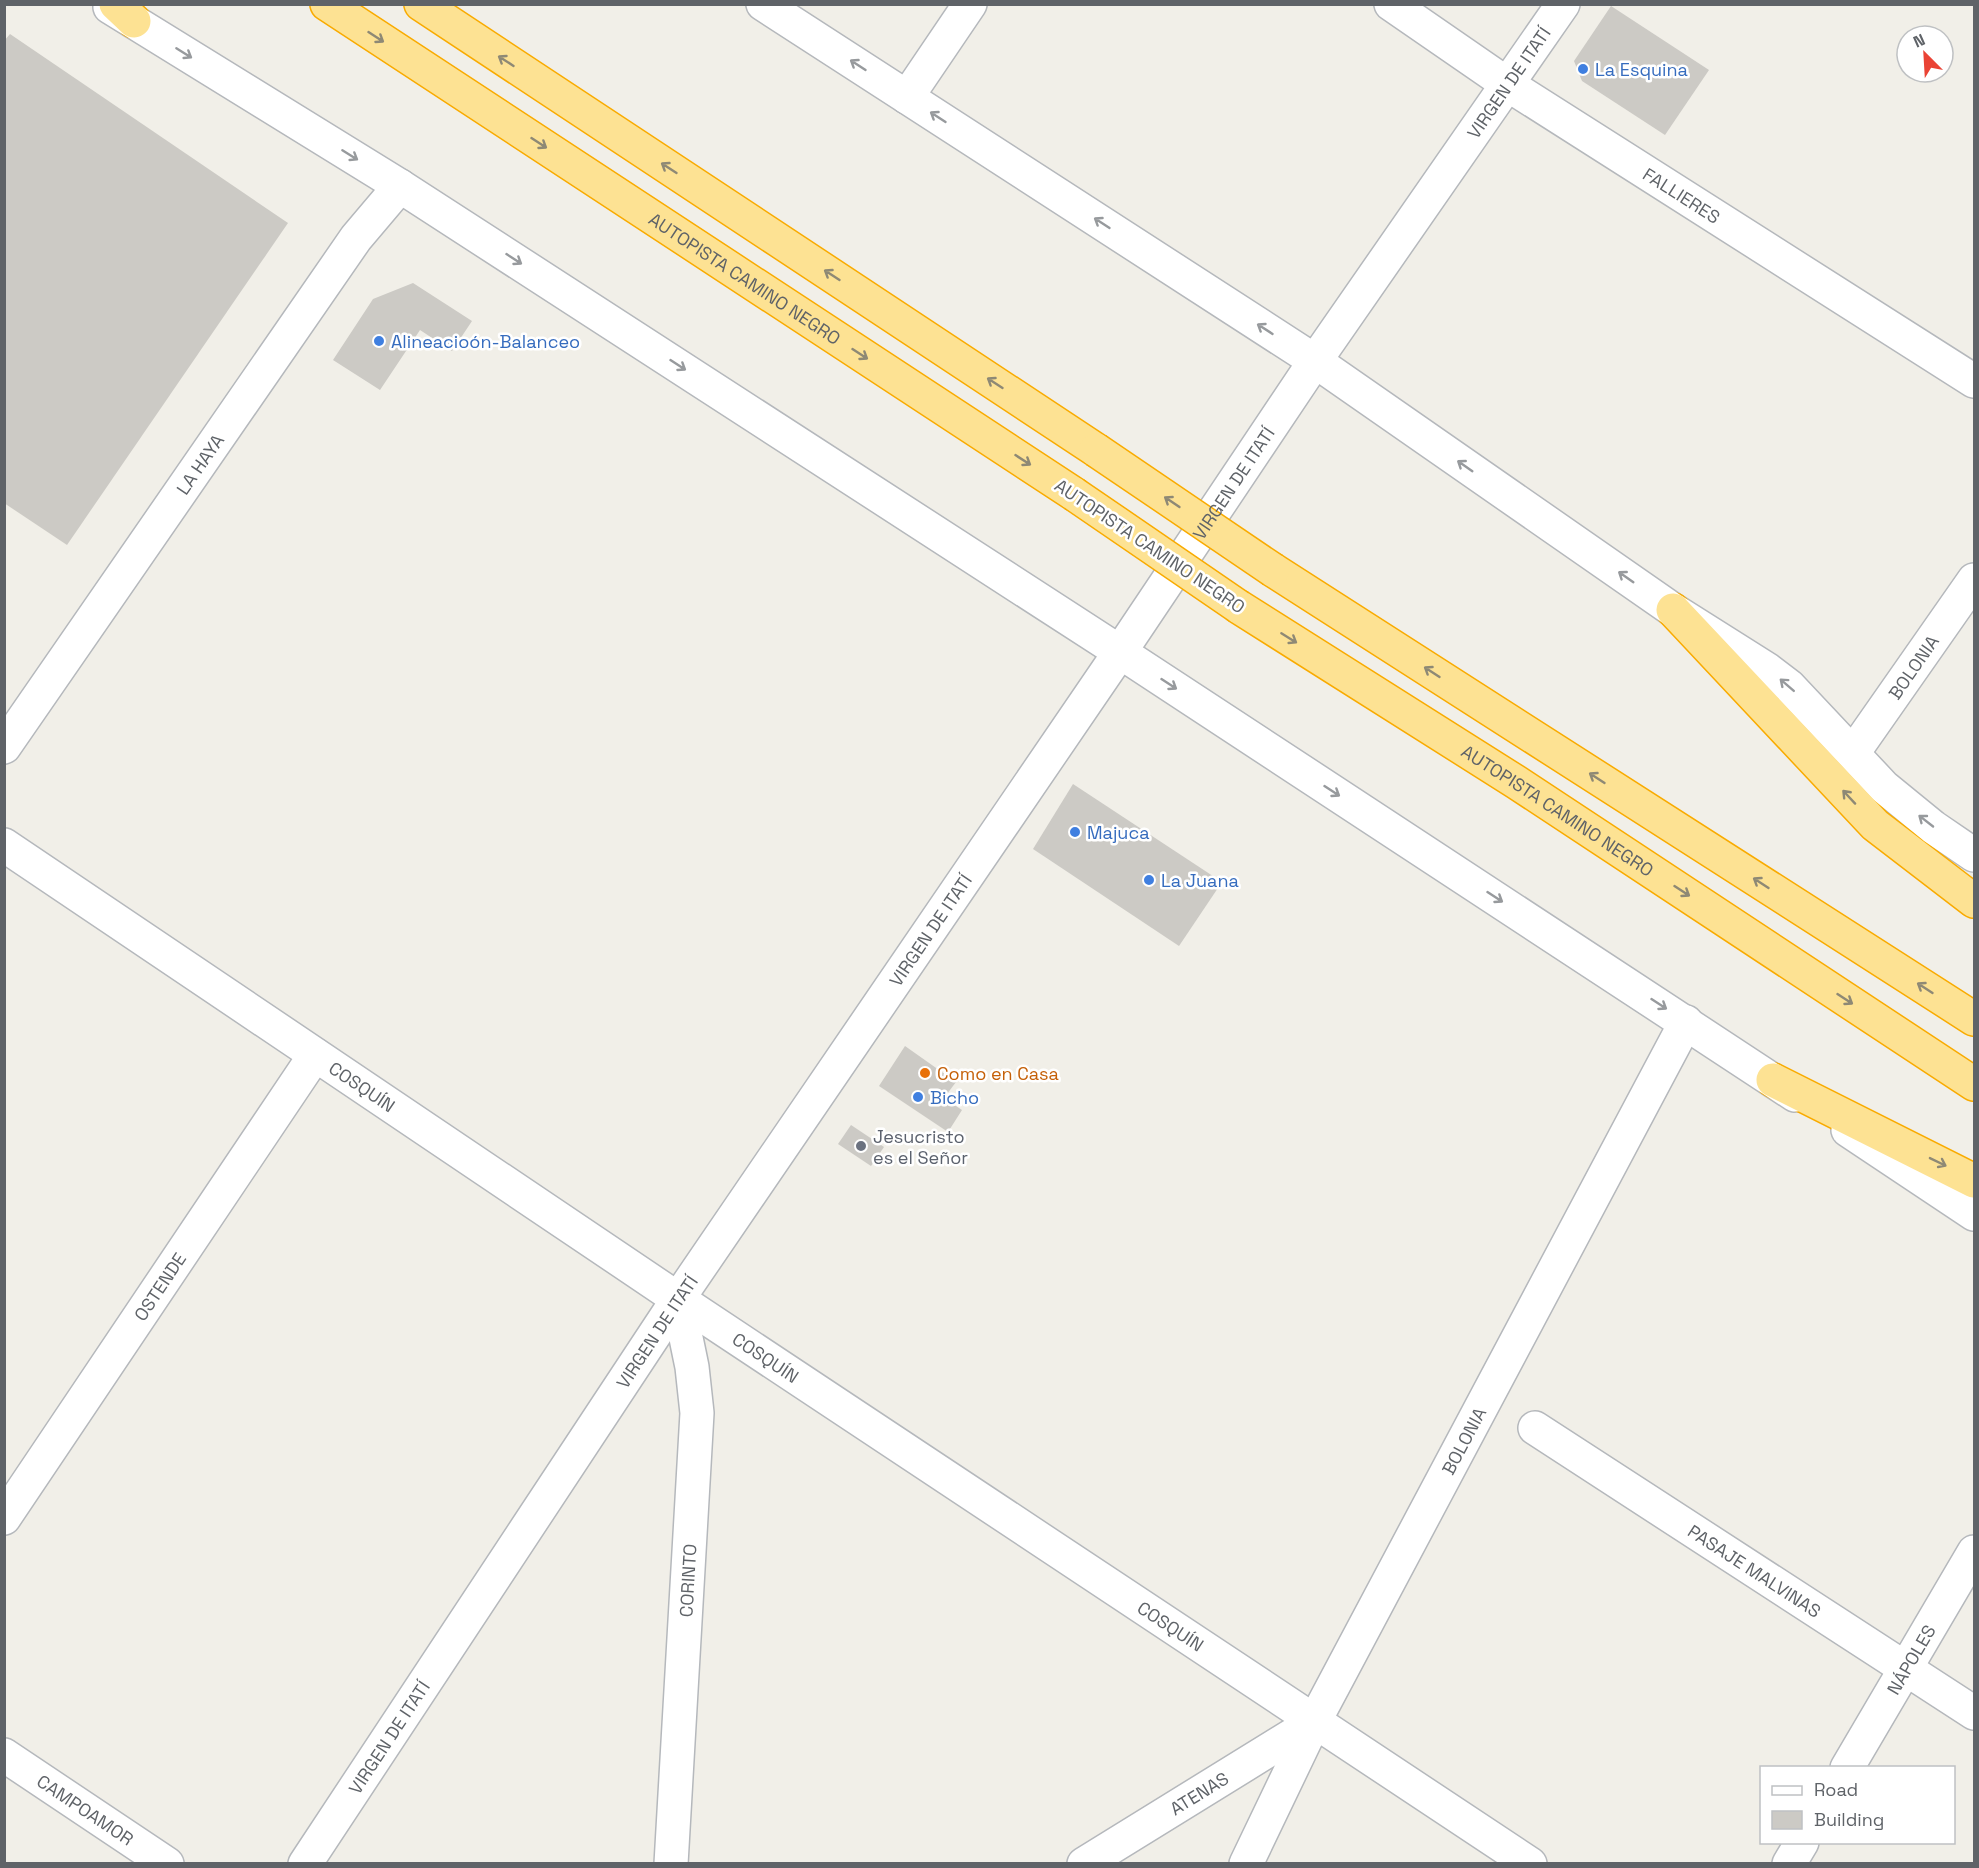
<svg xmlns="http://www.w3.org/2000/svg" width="1979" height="1868" font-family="'Space Grotesk',sans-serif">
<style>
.building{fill:#cccac5}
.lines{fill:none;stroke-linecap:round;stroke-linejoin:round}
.minor-casing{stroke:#b5b8bc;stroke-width:36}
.tertiary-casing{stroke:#b5b8bc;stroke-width:36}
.motorway-casing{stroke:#f9ab00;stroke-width:36}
.minor{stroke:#fff;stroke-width:33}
.tertiary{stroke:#fff;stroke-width:33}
.motorway{stroke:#fde293;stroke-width:33}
.motorway-bridge-casing{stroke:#f9ab00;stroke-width:36;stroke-linecap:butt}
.motorway-bridge{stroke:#fde293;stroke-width:33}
.oneway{stroke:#8e8975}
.oneway2{stroke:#979a9d}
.shop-dot{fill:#3f7fe0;stroke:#fff;stroke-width:2}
.food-dot{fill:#e8710a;stroke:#fff;stroke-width:2}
.worship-dot{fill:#6b7280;stroke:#fff;stroke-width:2}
.labels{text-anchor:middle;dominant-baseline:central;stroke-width:5;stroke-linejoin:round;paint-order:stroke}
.shop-label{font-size:18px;fill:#366cbe;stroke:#fff;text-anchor:start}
.street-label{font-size:18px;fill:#5f6368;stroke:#fff}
.food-label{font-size:18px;fill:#c56008;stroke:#fff;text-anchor:start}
.worship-label{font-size:18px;fill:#5b616d;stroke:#fff;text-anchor:start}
</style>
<rect width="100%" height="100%" fill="#f1efe8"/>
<g class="building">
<polygon points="1611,6 1709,70 1665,135 1582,81 1574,61"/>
<polygon points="10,34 288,223 67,545 4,503 4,41"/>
<polygon points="413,283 472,321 452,351 420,330 380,390 333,360 373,299"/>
<polygon points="1073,784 1222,882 1179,946 1033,849"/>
<polygon points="905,1046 956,1082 944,1098 962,1110 948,1132 879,1086"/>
<polygon points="851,1125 884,1147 871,1166 838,1144"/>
</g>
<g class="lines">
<g class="minor-casing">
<g id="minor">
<path id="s1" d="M 1391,4 L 1507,84 L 1974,381"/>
<polyline points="907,97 970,4"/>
<path id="s2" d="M 4,747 L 356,238 L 400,186"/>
<path id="s3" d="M 1853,753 L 1974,580"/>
<path id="s4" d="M 4,845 L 678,1299 L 1530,1864"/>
<path id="s5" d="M 1535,1428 L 1974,1713"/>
<path id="s6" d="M 4,1518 L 315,1055"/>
<path id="s7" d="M 4,1755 L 167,1864"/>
<path id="s8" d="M 1847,1768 L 1974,1552"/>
<path id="s9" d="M 671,1864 L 697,1413 L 692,1367 L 678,1299"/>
<path id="s10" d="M 1084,1864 L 1314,1722"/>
<path id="s11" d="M 1246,1864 L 1314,1722 L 1686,1022"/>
<polyline points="1789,1864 1802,1842"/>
</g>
</g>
<g class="tertiary-casing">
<g id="tertiary">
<polyline points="763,4 1315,361 1673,610 1768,670 1789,686 1884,787 1933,827 1974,855"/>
<polyline points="110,7 400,186 1120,652 1795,1095"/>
<polyline points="1848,1130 1974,1214"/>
<path id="s12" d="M 305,1864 L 678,1299 L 1120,652 L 1315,361 L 1563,4"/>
</g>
</g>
<g class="motorway-casing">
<g id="motorway">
<polyline points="116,4 134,21"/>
<path id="s13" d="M 327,4 L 1074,494"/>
<polyline points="421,4 1096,450"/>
<polyline points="1273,570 1974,1019"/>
<path id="s14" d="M 1239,607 L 1516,782 L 1974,1084"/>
<polyline points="1673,610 1875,825 1974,901"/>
<polyline points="1773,1080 1974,1181"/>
</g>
</g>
<use href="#minor" class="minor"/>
<use href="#tertiary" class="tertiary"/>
<use href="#motorway" class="motorway"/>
<g class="motorway-bridge-casing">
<g id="motorway-bridge">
<polyline points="1096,450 1273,570"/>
<polyline points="1074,494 1239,607"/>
</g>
</g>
<use href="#motorway-bridge" class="motorway-bridge"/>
</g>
<defs><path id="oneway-shaft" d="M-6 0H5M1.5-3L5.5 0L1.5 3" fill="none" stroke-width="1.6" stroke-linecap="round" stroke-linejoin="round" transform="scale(1.5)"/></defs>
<g class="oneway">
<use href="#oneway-shaft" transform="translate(376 37) rotate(33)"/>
<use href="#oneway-shaft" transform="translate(506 61) rotate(-147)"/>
<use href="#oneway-shaft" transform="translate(539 143) rotate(33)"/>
<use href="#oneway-shaft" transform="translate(669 168) rotate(-147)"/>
<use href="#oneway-shaft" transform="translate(832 275) rotate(-147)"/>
<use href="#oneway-shaft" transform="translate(860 354) rotate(33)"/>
<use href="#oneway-shaft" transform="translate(995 383) rotate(-147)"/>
<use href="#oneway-shaft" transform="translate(1023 460) rotate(33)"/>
<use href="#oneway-shaft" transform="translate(1172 502) rotate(-146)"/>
<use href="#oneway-shaft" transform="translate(1289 638) rotate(32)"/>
<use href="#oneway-shaft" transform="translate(1432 672) rotate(-147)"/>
<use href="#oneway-shaft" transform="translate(1597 778) rotate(-147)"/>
<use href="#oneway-shaft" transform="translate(1849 797) rotate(-133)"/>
<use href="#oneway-shaft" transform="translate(1761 883) rotate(-147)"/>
<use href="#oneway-shaft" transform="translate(1682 891) rotate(33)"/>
<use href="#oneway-shaft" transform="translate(1925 988) rotate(-147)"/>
<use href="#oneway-shaft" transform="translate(1845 999) rotate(33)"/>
<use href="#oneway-shaft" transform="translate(1938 1162) rotate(26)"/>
</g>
<g class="oneway2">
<use href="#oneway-shaft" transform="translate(184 53) rotate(32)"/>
<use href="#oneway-shaft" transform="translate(858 65) rotate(-147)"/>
<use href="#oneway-shaft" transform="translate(938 117) rotate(-147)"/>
<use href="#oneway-shaft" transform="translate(350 155) rotate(32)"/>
<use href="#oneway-shaft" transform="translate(1102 223) rotate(-147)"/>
<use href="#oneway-shaft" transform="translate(514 259) rotate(33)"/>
<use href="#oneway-shaft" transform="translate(1265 329) rotate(-147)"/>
<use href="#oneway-shaft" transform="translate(678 365) rotate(33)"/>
<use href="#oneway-shaft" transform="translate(1465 466) rotate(-145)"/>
<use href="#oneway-shaft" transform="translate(1626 577) rotate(-145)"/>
<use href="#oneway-shaft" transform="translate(1169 684) rotate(33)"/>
<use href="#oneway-shaft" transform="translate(1787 685) rotate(-139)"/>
<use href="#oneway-shaft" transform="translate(1332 791) rotate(33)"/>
<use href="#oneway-shaft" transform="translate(1926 821) rotate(-142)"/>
<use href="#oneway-shaft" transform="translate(1495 897) rotate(33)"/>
<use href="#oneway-shaft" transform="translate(1659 1004) rotate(33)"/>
</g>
<g class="shop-dot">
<circle cx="1583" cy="69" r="6"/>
<circle cx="379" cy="341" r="6"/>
<circle cx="1075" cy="832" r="6"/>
<circle cx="1149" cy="880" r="6"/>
<circle cx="918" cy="1097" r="6"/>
</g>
<circle class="food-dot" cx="925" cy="1073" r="6"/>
<circle class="worship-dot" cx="861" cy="1146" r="6"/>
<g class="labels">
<g class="shop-label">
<text x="1595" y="69">La Esquina</text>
<text x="391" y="341">Alineacioón-Balanceo</text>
<text x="1087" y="832">Majuca</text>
<text x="1161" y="880">La Juana</text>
<text x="930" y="1097">Bicho</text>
</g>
<g class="street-label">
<text stroke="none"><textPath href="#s12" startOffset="2150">VIRGEN DE ITATÍ</textPath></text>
<text stroke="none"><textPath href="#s1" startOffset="348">FALLIERES</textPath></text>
<text stroke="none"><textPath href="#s13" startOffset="500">AUTOPISTA CAMINO NEGRO</textPath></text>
<text stroke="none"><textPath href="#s2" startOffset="344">LA HAYA</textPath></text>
<text stroke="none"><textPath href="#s12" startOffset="1664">VIRGEN DE ITATÍ</textPath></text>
<text transform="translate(1150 546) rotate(34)">AUTOPISTA CAMINO NEGRO</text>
<text stroke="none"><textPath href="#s3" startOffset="105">BOLONIA</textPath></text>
<text stroke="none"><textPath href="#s14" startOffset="378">AUTOPISTA CAMINO NEGRO</textPath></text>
<text stroke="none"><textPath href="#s12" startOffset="1124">VIRGEN DE ITATÍ</textPath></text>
<text stroke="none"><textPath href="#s4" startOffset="432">COSQUÍN</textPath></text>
<text stroke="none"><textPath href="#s6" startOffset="279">OSTENDE</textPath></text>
<text stroke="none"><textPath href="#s12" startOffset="638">VIRGEN DE ITATÍ</textPath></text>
<text stroke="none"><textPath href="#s4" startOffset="918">COSQUÍN</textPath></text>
<text stroke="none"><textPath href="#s11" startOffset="476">BOLONIA</textPath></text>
<text stroke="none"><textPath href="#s5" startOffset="262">PASAJE MALVINAS</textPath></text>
<text stroke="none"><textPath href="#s9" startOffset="284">CORINTO</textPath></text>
<text stroke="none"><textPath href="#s4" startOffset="1404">COSQUÍN</textPath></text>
<text stroke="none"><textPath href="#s8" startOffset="126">NÁPOLES</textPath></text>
<text stroke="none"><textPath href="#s12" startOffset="152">VIRGEN DE ITATÍ</textPath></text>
<text stroke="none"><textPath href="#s10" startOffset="135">ATENAS</textPath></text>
<text stroke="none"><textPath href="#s7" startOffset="98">CAMPOAMOR</textPath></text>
</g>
<g class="food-label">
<text x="937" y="1073">Como en Casa</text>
</g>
<g class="worship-label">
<text x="873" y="1136">Jesucristo<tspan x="873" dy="21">es el Señor</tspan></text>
</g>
</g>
<rect width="1979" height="1868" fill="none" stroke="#5f6368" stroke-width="12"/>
<rect x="1760" y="1766" width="195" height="78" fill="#ffffff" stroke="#bfc1c3" stroke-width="1.5"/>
<rect x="1772" y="1786" width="30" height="9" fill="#ffffff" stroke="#bfc1c3" stroke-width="1.5"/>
<text x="1814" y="1796" font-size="18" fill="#5f6368">Road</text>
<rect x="1772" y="1811" width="30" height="18" fill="#cccac5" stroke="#bfc1c3" stroke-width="1.5"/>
<text x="1814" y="1826" font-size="18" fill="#5f6368">Building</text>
<g transform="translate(1925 54) rotate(336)"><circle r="28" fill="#ffffff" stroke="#bfc1c3" stroke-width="1.5"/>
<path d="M0-4.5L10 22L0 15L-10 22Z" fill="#ea4335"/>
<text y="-9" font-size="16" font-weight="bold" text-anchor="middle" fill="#5f6368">N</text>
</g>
</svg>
